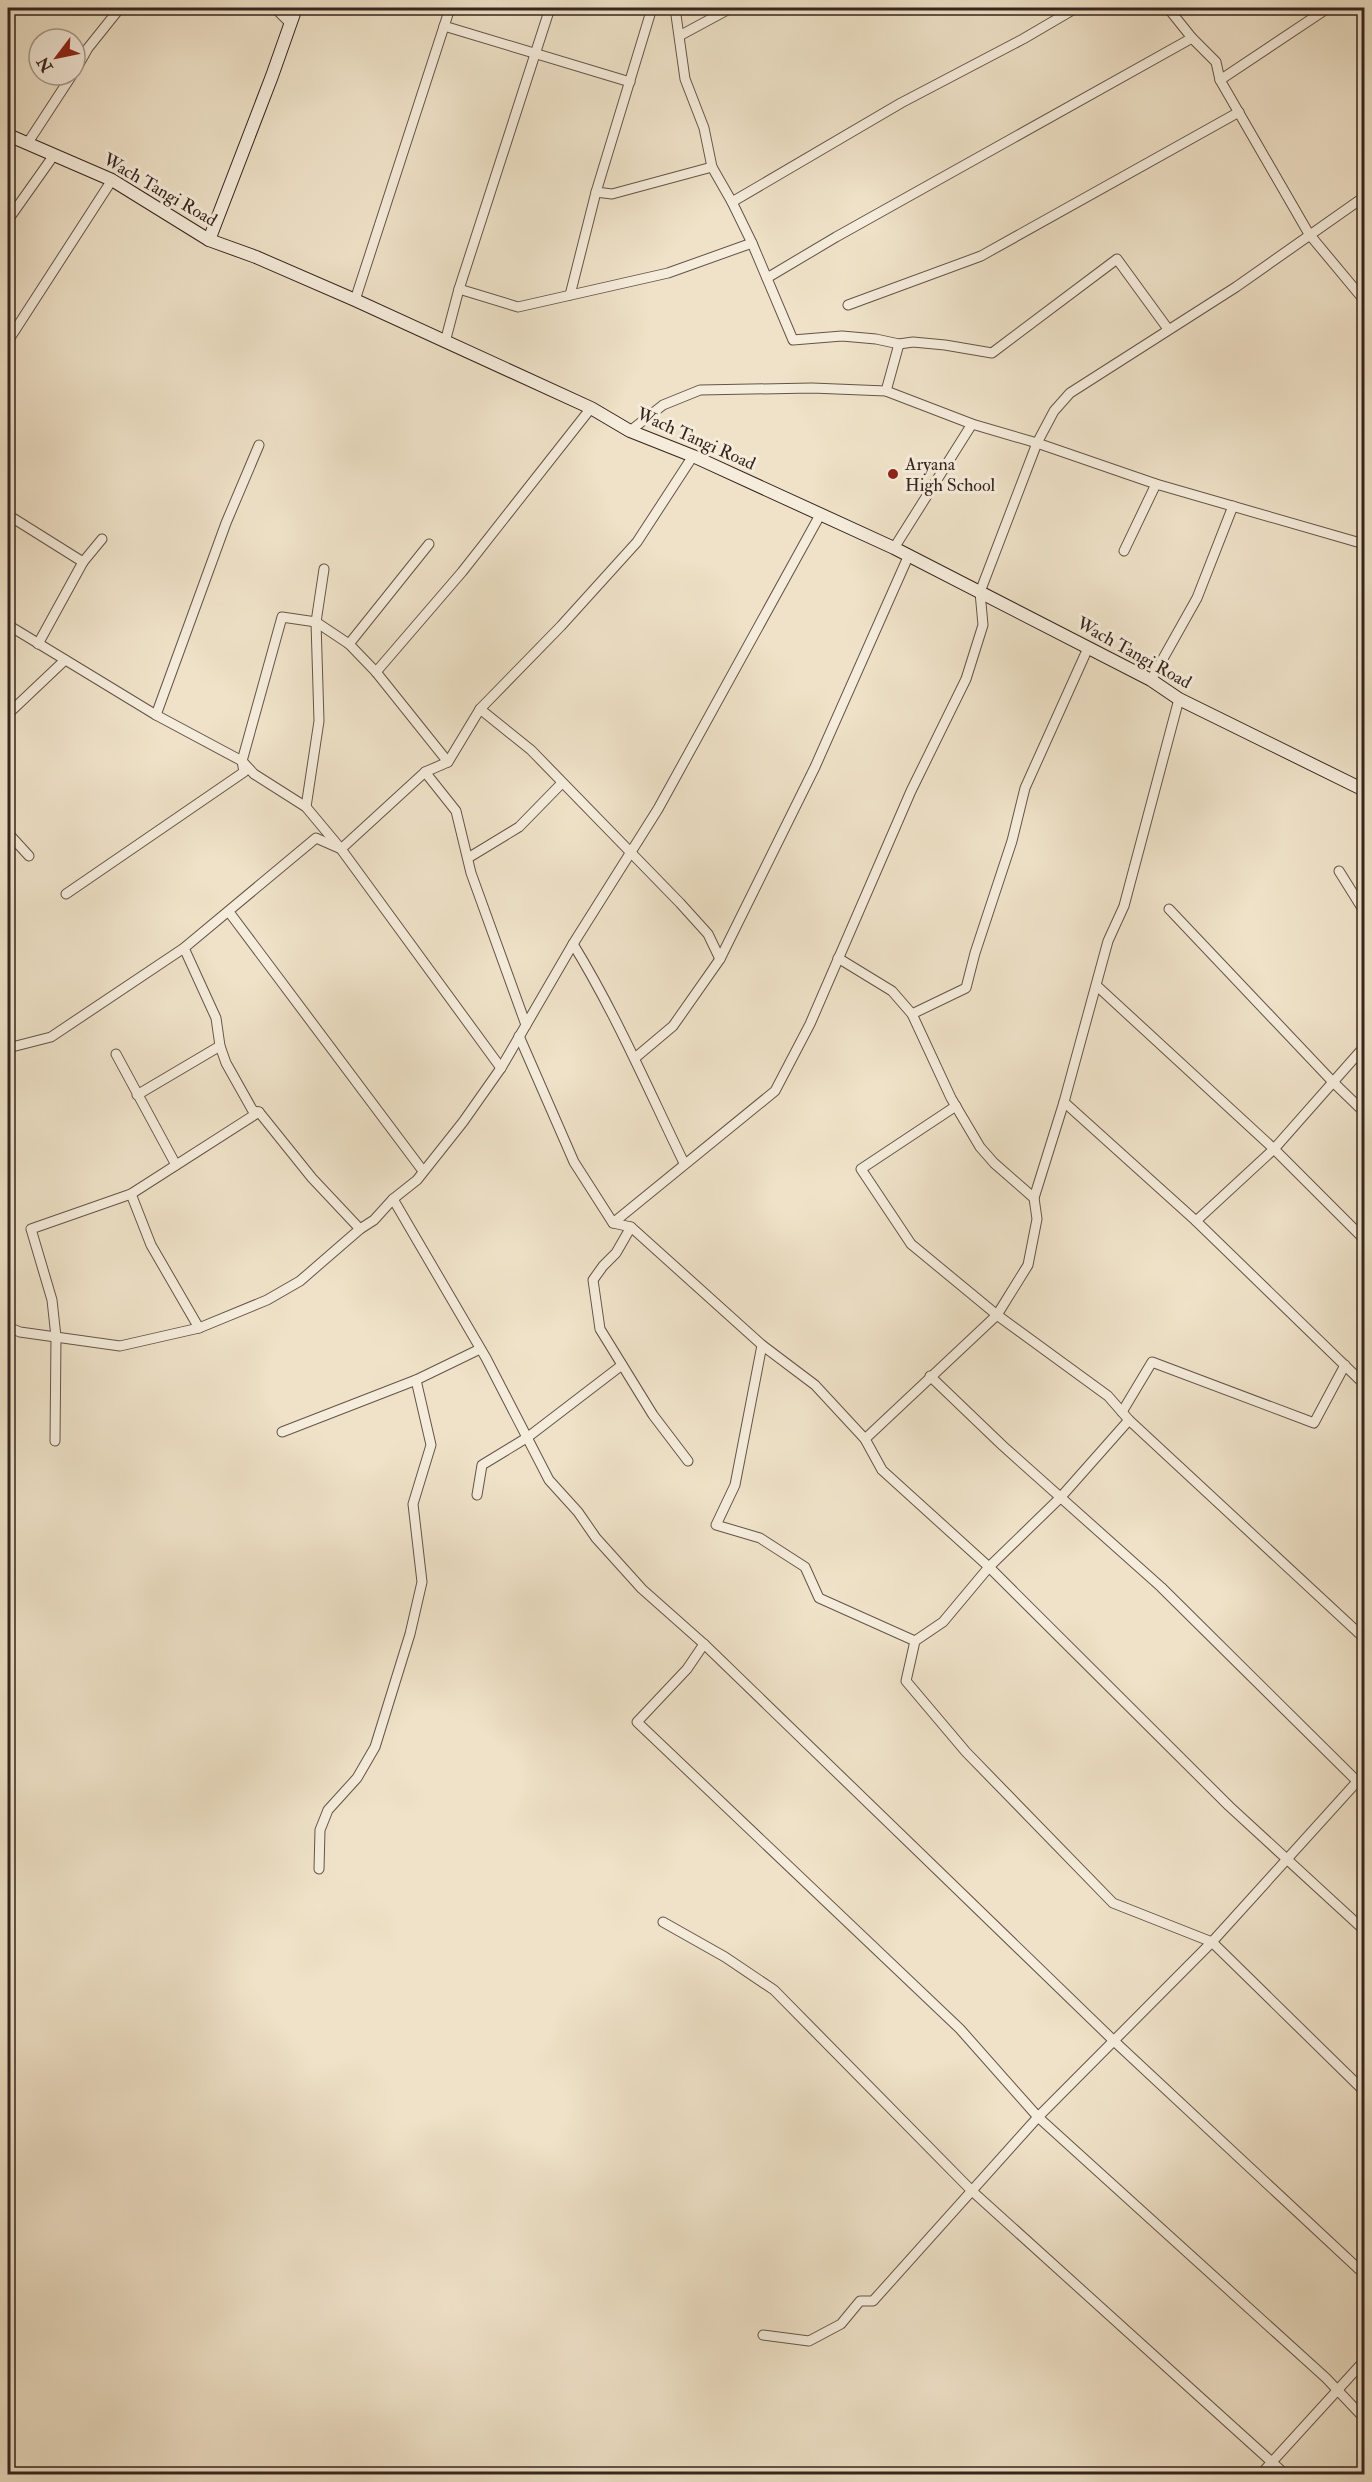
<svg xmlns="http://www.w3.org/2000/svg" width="1372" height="2482" font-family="'IM FELL Double Pica',serif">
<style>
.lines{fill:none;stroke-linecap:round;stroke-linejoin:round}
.street-casing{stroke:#645448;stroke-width:11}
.secondary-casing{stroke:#35241e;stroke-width:14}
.street{stroke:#f5ecdb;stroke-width:9}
.secondary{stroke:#f5ecdb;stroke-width:12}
.poi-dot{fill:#8f2418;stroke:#f5ecdb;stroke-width:2}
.labels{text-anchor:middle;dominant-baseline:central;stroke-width:6;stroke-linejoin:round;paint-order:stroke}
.street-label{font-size:18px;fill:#35241e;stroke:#f5ecdb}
.poi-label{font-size:18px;fill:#35241e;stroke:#f5ecdb;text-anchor:start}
</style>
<rect width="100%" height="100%" fill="#efe2c8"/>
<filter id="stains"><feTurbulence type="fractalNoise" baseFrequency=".00333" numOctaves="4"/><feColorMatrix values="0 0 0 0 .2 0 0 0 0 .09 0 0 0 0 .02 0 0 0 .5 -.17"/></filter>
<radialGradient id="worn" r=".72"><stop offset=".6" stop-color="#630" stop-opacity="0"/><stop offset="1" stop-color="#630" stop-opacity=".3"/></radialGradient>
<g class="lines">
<g class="street-casing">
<g id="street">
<polyline points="275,8 291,24"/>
<polyline points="675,8 685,79 704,128 712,167 732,202 752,243 793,340 842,336 876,339 899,344 913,342 945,345 992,353 1117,259 1168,329"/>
<polyline points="1168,8 1192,38 1216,62 1220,80 1309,234 1364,300"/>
<polyline points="444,26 630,82"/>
<polyline points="681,35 731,8"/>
<polyline points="75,71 88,48 120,8"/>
<polyline points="1220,80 1328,8"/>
<polyline points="27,144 72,75"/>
<polyline points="596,192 612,194 712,167"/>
<polyline points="732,202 901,103 1023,39 1076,8"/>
<polyline points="8,220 54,155"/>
<polyline points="767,278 836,237 1192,38"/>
<polyline points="459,289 518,307 668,273 752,243"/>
<polyline points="570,295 596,192 652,8"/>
<polyline points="355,300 450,8"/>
<polyline points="848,305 981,256 1239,112"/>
<polyline points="8,341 112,180"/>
<polyline points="445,342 459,289 550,8"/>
<polyline points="886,391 899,344"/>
<polyline points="630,431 663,405 700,390 812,388 886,391 972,424 1037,443 1156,484 1364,544"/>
<polyline points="8,515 83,562"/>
<polyline points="894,548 972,424"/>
<polyline points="1124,551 1156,484"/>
<polyline points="8,625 156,715 242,761 254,774 306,807 341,849 501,1068"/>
<polyline points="38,644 83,562 102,539"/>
<polyline points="349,644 429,544"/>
<polyline points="376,672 462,572 591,408"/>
<polyline points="1151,680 1197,598 1233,506"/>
<polyline points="480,709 531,750 680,903 708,934 720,959"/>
<polyline points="8,714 65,660"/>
<polyline points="156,715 226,523 259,445"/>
<polyline points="425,772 456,811 471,873 526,1025"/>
<polyline points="306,807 319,721 316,622 324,569"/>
<polyline points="8,833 29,856"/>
<polyline points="468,858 519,827 562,783"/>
<polyline points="1339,871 1364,911"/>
<polyline points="66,894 244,772 242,761 282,617 316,622 349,644 376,672 448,762"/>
<polyline points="1169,909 1332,1081 1364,1112"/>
<polyline points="229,912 423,1171"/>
<path d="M 573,944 C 616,1014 648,1089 684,1163"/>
<polyline points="184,948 216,1018 220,1046 226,1063 253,1111 259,1112 312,1178 360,1229"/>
<polyline points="838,958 892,991 912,1014 951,1098 980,1147 994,1163 1034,1198"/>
<polyline points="1097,986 1274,1149 1364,1239"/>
<polyline points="912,1014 966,988 975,953 1012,841 1025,788 1088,648"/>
<polyline points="519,1036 574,1162 613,1223 631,1227 762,1345 815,1385 865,1439 882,1470 989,1567 1229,1806 1364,1930"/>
<polyline points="8,1048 51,1037 184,948 316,838 341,849 425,772 448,762 480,709 561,626 637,542 693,456"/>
<polyline points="116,1054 176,1165"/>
<polyline points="635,1058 673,1026 720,959 815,767 908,557"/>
<polyline points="137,1095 220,1046"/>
<polyline points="1064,1102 1196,1221 1364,1384"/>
<polyline points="956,1106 861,1169 911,1244 997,1315 1108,1396 1129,1420 1364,1638"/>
<polyline points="131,1194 151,1245 199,1328"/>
<polyline points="393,1199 486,1358 549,1480 578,1512 596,1538 642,1589 704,1644 1113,2040 1364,2274"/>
<polyline points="1196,1221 1274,1149 1364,1047"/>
<polyline points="613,1223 775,1091 810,1024 911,791 966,679 983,625 980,592 1037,443 1054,411 1070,393 1236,287 1364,197"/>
<polyline points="631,1227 616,1253 603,1266 593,1280 600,1329 653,1415 688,1461"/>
<polyline points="8,1327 20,1332 120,1346 199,1328 267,1300 300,1281 360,1229 374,1220 393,1199 417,1180 463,1122 501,1068 573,944 658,809 820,515"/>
<polyline points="762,1345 735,1485 716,1525 760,1538 805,1567 819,1598 915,1641"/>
<polyline points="930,1376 1003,1446 1161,1587 1364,1788"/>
<polyline points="1122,1412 1152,1362 1314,1423 1345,1365"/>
<polyline points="1129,1420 1060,1498 989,1567 943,1622 915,1641 906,1681 966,1752 1113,1903 1212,1942 1364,2091"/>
<polyline points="282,1432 416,1380 480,1349"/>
<polyline points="865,1439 997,1315 1028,1265 1037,1219 1034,1198 1064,1102 1108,941 1124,906 1179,699"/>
<polyline points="55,1441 56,1337 52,1300 31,1229 131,1194 259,1112"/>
<polyline points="477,1495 482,1465 528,1437 622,1365"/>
<polyline points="704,1644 687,1669 637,1722 960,2029 1038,2117 1326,2378 1364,2418"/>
<polyline points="319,1869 320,1830 328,1810 357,1778 375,1747 410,1634 422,1582 413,1504 431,1445 416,1380"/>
<polyline points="663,1922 725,1957 774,1990 972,2191 1285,2474"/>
<polyline points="763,2335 809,2341 841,2324 860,2301 873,2301 1038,2117 1212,1942 1364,1774"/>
<polyline points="1261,2474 1364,2361"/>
</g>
</g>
<g class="secondary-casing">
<g id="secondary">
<polyline points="8,135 112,180 209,240 256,257 355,300 591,408 630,431 693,456 894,548 1151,680 1179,699 1364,790"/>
<polyline points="209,240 272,76 296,8"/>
</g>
</g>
<use href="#street" class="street"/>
<use href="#secondary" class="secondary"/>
</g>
<circle class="poi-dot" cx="893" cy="474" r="6"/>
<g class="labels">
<g class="street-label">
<text transform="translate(160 190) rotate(30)">Wach Tangi Road</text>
<text transform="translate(696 439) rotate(24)">Wach Tangi Road</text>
<text transform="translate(1134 653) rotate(29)">Wach Tangi Road</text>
</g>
<g class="poi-label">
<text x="905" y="464">Aryana<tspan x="905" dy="21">High School</tspan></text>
</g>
</g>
<rect width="1372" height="2482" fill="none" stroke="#efe2c8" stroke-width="30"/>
<rect x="9" y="9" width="1354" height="2464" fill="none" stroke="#35241e" stroke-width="3"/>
<rect x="15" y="15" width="1342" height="2452" fill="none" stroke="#35241e" stroke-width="1.5"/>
<g transform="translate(57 57) rotate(238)"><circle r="28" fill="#f5ecdb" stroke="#a89c8f" stroke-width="1.5"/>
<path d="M0-4.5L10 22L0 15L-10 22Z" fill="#8f2418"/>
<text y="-9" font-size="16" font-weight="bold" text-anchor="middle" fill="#35241e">N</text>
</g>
<rect width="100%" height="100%" filter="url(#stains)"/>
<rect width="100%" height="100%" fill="url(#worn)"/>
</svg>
